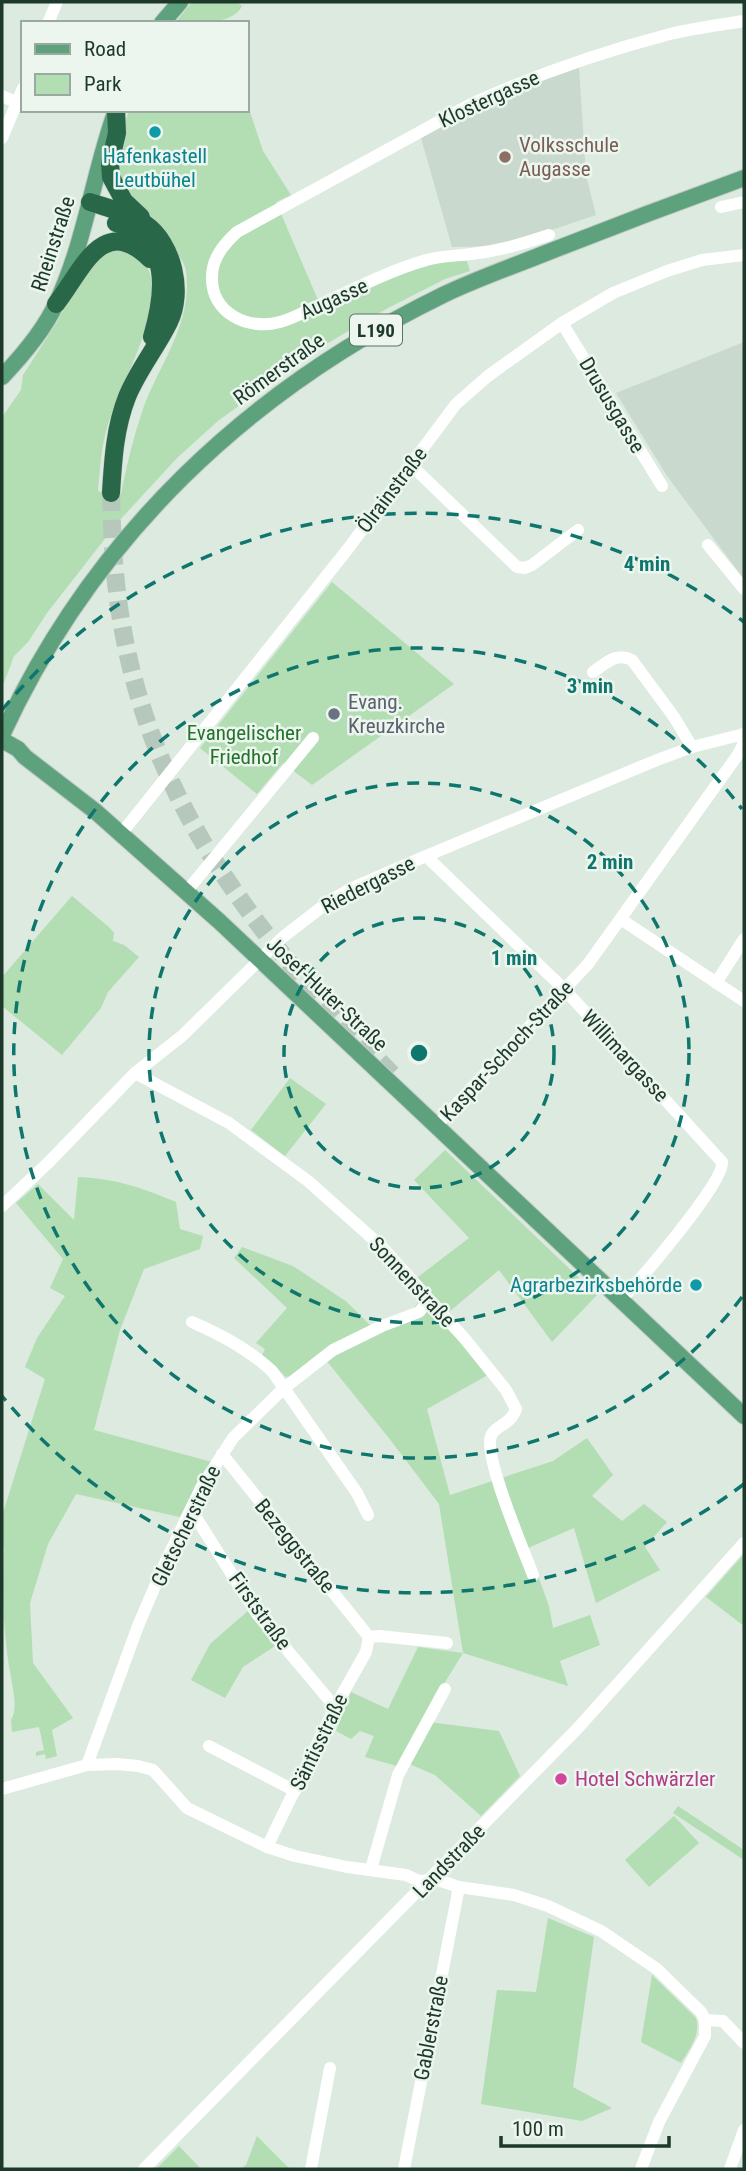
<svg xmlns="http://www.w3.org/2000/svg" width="746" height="2171" font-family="'Roboto Condensed',sans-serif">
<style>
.built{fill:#cad9ce}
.green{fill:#b3ddb3}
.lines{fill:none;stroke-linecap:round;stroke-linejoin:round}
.highway-tunnel{stroke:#b6c7bc;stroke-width:18;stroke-dasharray:18 9;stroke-linecap:butt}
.major-casing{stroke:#c0c8c3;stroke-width:18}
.highway-casing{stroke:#c0c8c3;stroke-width:19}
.minor{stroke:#fff;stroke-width:12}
.major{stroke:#5da27d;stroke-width:16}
.highway{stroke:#286748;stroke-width:18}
.ring{fill:none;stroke:#0f766e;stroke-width:3.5;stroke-dasharray:12 9}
.culture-dot{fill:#0f9aa8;stroke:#ecf6ef;stroke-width:2.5}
.education-dot{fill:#8d6e63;stroke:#ecf6ef;stroke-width:2.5}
.worship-dot{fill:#6b7280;stroke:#ecf6ef;stroke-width:2.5}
.hotel-dot{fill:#d1479c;stroke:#ecf6ef;stroke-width:2.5}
.labels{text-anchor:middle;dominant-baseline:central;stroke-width:5;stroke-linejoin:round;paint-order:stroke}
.shield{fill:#ecf6ef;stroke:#5b7265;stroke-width:2}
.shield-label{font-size:19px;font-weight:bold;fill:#1d392a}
.street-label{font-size:21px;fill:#1d392a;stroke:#ecf6ef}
.education-label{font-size:21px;fill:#785e54;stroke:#ecf6ef;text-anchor:start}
.culture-label{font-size:21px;fill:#0d838f;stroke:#ecf6ef}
.worship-label{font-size:21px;fill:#5b616d;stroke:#ecf6ef;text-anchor:start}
.park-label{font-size:21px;fill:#25722d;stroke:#ecf6ef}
.hotel-label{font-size:21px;fill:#b23c85;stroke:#ecf6ef;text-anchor:start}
.centre{fill:#0f766e;stroke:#ecf6ef;stroke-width:3.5}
.ring-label{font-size:21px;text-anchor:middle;font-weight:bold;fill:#0f766e;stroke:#ecf6ef;stroke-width:5;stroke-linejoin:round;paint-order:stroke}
</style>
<rect width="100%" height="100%" fill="#dceae0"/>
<g class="built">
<polygon points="579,67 586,175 596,215 504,246 452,247 421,138 495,97"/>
<polygon points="744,342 744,579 667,476 616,393"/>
</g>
<g class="green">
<path d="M 192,2 L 237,2 L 242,6 C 232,26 194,23 175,23 Z"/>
<path d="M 247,103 L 263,151 L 291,195 L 276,202 L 318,300 L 463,249 L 470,271 L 445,279 L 386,309 L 328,343 L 219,420 L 177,458 L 118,522 L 47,613 L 28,642 L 14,656 L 2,688 L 2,417 L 21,390 L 23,375 L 57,322 L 91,259 L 119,247 C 128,252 141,257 146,265 C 170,304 118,387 107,428 C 101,448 100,470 98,491 L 107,494 L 121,494 C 127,464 134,435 144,406 C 161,362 193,321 186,271 C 185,263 178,255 174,247 C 163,227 148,216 132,201 C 107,177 121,138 129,110 L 247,110 Z"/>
<polygon points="332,582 454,684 312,785 283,763 257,794 200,748"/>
<polygon points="72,896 110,928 114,933 113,941 124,945 139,957 108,992 101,1008 62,1055 2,1006 2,977"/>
<polygon points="290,1078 326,1104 285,1156 251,1130"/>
<polygon points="445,1150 597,1295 552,1342 499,1270 443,1317 488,1375 427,1409 450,1495 553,1461 587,1438 613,1475 592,1496 622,1521 644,1504 667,1522 645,1547 660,1570 596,1603 574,1528 528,1548 549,1606 553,1628 590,1615 600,1645 560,1661 568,1686 463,1653 421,1721 499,1731 520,1776 481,1816 435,1775 400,1760 397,1766 365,1757 374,1736 360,1731 351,1739 336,1731 351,1692 388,1709 418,1647 463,1653 439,1504 392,1442 321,1354 292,1376 286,1377 262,1355 265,1349 256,1343 287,1308 234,1258 242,1247 293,1266 347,1302 371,1326 414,1308 421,1298 410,1283 469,1238 414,1180"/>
<path d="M 78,1177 C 118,1179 139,1187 176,1202 L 180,1229 L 203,1236 L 200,1249 L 144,1269 L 120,1330 L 94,1430 L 212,1462 L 197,1483 L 180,1517 L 76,1494 L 48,1544 L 30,1603 L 33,1663 L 73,1718 L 52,1730 L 57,1756 L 46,1759 L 45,1754 L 36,1756 L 36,1752 L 44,1750 L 39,1727 L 12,1732 L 11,1720 C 18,1709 13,1690 11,1677 C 3,1635 2,1591 4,1547 L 2,1547 L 2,1516 L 45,1379 L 25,1367 L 37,1338 L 65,1296 L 50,1288 L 63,1259 L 16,1203 L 38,1184 L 74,1220 Z"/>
<polygon points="744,1554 744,1626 706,1597"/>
<polygon points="249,1610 275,1646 243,1667 225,1698 191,1680 210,1644"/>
<polygon points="678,1806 744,1850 744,1860 673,1813"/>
<polygon points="674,1816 699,1843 649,1887 625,1860"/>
<polygon points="548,1918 594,1937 573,2087 612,2108 582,2121 481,2104 497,1990 536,1992"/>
<path d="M 652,1975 L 696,2018 C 701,2035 690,2048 681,2063 L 641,2042 Z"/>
<polygon points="257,2136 290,2169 241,2169 246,2165"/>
<polygon points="179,2146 201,2169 156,2169"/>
</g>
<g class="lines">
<path class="highway-tunnel" d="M 111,493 C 112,537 114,581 122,625 C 154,811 263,944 392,1074"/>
<g class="major-casing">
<g id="major">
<polyline points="162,23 180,2"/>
<path d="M 2,377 C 22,356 44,330 56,304 C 85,243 93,175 115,113"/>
<path d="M 2,735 C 93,537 248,390 443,295 C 476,279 511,267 546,253 C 612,227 678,202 744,178"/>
<polyline points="2,740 18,749 25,757 95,811 220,922 744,1416"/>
</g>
</g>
<g class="highway-casing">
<g id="highway">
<polyline points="116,110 117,133 110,163 111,177 124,201 141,217"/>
<path d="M 90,202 C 108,208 129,213 145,224 C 173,243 184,292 169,322 C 157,347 138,370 127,397 C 115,427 113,460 111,493"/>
<path d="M 116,223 C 172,241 165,292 152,337"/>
<path d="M 56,304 C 82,271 102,212 150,259"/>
</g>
</g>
<g class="minor">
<polyline points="48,23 57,2"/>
<polyline points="2,96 16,102"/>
<polyline points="2,138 23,88"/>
<polyline points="721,207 744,202"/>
<path d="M 549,235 C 522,244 499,251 471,254 C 455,256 438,256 423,261 C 386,272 350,291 315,307 C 304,312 292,319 280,322 C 248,331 211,313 212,277 C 212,258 224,244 237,232 L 471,104 C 535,75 601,52 670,34 C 694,28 720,25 744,21"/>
<polyline points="562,323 662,486"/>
<polyline points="411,465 517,567 525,568 532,565 578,530"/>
<polyline points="708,545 744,589"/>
<path d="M 593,672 C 606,663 616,652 632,660 L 674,717 L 692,747"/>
<polyline points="121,834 347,550 456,404 488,376 562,323 613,293 667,271 702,260 744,255"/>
<path d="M 426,856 L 565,990 L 722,1162 C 726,1181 638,1282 620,1301"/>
<polyline points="186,892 313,738"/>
<polyline points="622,920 744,1001"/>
<polyline points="716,983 744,939"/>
<path d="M 135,1073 L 229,1123 L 308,1181 L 382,1247 L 465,1339 L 506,1390 L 516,1409 C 510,1426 495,1425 491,1436 C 483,1456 524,1551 533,1575"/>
<polyline points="436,1126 588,964 737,756 743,745 743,734"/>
<polyline points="2,1206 49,1162 135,1073 182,1036 283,937 327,903 352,888 426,856 657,760 692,747 744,734"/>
<path d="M 192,1322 C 222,1335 248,1349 272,1371 L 357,1493 L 368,1515"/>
<polyline points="222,1454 369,1637"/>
<polyline points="190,1512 195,1516 257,1614 335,1707"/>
<polyline points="369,1637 379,1636 447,1643"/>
<polyline points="209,1746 295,1791"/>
<polyline points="87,1765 138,1626 164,1565 202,1486 233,1438 283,1389 333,1350 382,1326 419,1312 429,1300"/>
<polyline points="2,1789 87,1765 117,1764 138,1766 153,1770 187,1808 267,1847 295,1856 347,1867 406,1875 419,1881 438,1880 459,1887 514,1895 548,1906 601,1931 657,1969 701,2012 705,2020 705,2036 659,2122 641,2169"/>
<polyline points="267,1847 335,1707 366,1652 369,1637"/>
<polyline points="371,1869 398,1775 445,1689"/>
<polyline points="705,2020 723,2021 744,2043"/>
<polyline points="144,2169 577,1729 744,1543"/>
<polyline points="311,2169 330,2068"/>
<polyline points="404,2169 459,1887"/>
<polyline points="730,2169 744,2130"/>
</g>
<use href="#major" class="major"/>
<use href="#highway" class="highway"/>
</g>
<g class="ring">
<circle cx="419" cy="1053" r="135"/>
<circle cx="419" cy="1053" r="270"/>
<path d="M742 1297A405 405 0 1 1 742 809"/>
<path d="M744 1484A540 540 0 0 1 2 1396M2 710A540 540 0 0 1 744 622"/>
</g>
<g class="culture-dot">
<circle cx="155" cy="132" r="7"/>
<circle cx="696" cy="1285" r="7"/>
</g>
<circle class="education-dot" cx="505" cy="157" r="7"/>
<circle class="worship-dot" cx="334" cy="714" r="7"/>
<circle class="hotel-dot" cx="561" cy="1779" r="7"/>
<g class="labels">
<rect class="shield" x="350" y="314.5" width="52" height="31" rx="5"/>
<g class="shield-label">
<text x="376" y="330">L190</text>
</g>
<g class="street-label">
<text transform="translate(489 99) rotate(-25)">Klostergasse</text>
<text transform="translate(53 244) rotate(-72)">Rheinstraße</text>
<text transform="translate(334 299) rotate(-24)">Augasse</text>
<text transform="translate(279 369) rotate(-36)">Römerstraße</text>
<text transform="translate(612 405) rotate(59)">Drususgasse</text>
<text transform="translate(392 490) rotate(-53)">Ölrainstraße</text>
<text transform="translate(368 885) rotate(-27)">Riedergasse</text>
<text transform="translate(327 994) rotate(43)">Josef-Huter-Straße</text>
<text transform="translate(507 1051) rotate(-47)">Kaspar-Schoch-Straße</text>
<text transform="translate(625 1056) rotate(47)">Willimargasse</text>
<text transform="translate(412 1282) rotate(47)">Sonnenstraße</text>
<text transform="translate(186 1526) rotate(-64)">Gletscherstraße</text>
<text transform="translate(295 1546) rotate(51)">Bezeggstraße</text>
<text transform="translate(260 1611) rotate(54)">Firststraße</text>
<text transform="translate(319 1742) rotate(-64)">Säntisstraße</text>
<text transform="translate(449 1861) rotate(-46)">Landstraße</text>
<text transform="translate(431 2028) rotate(-79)">Gablerstraße</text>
</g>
<g class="education-label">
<text x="519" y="145">Volksschule<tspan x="519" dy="24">Augasse</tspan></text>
</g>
<g class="culture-label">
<text x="155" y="156">Hafenkastell<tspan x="155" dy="24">Leutbühel</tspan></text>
<text x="682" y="1285" text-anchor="end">Agrarbezirksbehörde</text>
</g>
<g class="worship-label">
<text x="348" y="702">Evang.<tspan x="348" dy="24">Kreuzkirche</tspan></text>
</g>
<g class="park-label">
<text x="244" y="733">Evangelischer<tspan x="244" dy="24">Friedhof</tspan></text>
</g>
<g class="hotel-label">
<text x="575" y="1779">Hotel Schwärzler</text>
</g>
</g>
<circle cx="419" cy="1053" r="10" class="centre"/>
<g class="ring-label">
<text x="647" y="571">4 min</text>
<text x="590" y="693">3 min</text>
<text x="610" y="869">2 min</text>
<text x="514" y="965">1 min</text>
</g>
<rect width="746" height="2171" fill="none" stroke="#1d392a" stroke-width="7"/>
<rect x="21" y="21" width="228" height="91" fill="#ecf6ef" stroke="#99aaa0" stroke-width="2"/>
<rect x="35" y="44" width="35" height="10" fill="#5da27d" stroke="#99aaa0" stroke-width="2"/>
<text x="84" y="56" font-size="21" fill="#1d392a">Road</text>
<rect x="35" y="74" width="35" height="21" fill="#b3ddb3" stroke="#99aaa0" stroke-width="2"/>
<text x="84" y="91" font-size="21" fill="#1d392a">Park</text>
<path d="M501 2136v10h168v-10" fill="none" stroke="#1d392a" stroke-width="3.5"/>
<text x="512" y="2136" font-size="21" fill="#1d392a" stroke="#ecf6ef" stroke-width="5" paint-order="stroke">100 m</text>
</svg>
